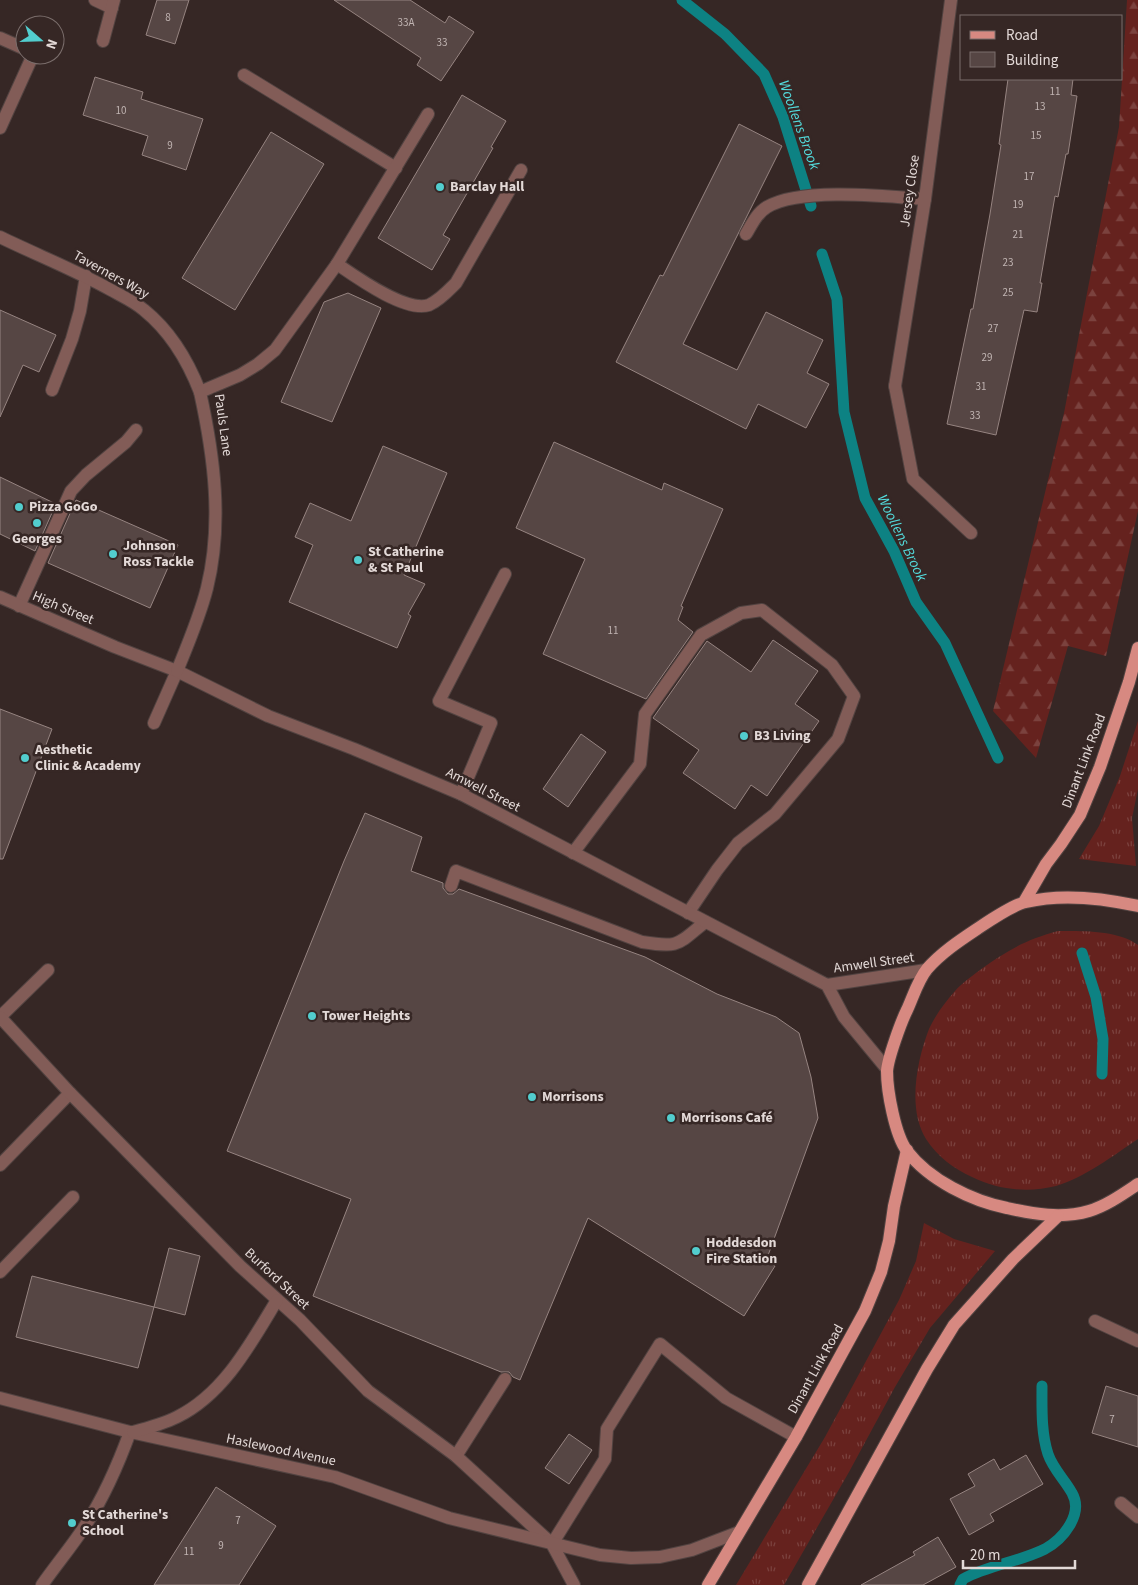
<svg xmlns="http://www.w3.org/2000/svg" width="1138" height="1585" font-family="'Source Sans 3',sans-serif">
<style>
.grass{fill:url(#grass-tufts)}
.forest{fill:url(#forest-firs)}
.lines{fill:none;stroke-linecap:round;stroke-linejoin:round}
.stream{stroke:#0d8283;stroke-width:11}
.building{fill:#564644;stroke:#968481}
.service-casing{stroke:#524341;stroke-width:14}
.minor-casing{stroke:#524341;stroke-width:14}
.primary-casing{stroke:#524341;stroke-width:14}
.service{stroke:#825c57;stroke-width:12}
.minor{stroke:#825c57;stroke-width:12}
.primary{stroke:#d78981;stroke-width:12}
.poi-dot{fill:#52cdce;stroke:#362725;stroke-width:2}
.labels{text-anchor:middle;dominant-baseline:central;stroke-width:5;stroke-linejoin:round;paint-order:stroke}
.number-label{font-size:11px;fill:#c0b4b2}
.poi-label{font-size:14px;font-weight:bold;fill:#e3d9d7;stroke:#362725;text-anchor:start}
.street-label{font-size:14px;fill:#e3d9d7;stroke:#362725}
.water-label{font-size:15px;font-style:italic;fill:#53dadb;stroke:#362725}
</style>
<defs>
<pattern id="grass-tufts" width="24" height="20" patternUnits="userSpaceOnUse" patternTransform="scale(1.25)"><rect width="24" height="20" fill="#65221e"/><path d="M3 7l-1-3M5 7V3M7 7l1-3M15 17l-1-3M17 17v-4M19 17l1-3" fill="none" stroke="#7b423e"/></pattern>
<pattern id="forest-firs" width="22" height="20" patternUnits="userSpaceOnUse" patternTransform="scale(1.25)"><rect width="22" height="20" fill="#65221e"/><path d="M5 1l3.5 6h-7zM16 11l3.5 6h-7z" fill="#7b423e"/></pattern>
</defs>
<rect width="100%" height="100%" fill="#362725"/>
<g class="grass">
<polygon points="1138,721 1138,789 1132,818 1136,866 1079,859 1099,826 1120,776"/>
<path d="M 1058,931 C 1082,931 1118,930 1138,945 L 1138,1139 C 1114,1155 1084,1178 1056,1186 C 1028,1193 998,1190 972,1177 C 954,1169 937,1156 926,1139 C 907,1109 917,1060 929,1029 C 935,1016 945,1002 955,991 C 962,983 972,976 980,970 C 1008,950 1025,940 1058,931 Z"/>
<polygon points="924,1223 954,1239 995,1251 930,1328 895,1387 849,1472 784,1585 736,1585 825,1437 899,1300 916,1261"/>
</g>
<polygon class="forest" points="1127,0 1138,0 1138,511 1106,656 1068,646 1036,758 993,711 1064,413 1119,127"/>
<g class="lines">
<g class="stream">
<polyline points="682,0 725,34 764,74 783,117 811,206"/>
<polyline points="822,254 837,299 844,412 865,498 894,551 916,602 945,643 998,758"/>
<polyline points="1082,953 1096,997 1103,1039 1102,1074"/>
<path d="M 960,1585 L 963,1579 C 989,1565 1019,1562 1045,1549 C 1063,1539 1084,1514 1072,1493 C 1065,1480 1053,1469 1048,1454 C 1041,1433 1042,1408 1042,1386"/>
</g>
</g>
<g class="building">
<polygon points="157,0 189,0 175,44 146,35"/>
<polygon points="334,0 410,0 445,23 449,16 474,32 441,81 417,65 421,58"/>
<polygon points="95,77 143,92 141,99 203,119 186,170 142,155 148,136 83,115"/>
<polygon points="1008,79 1073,79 1071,95 1077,96 1068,154 1066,154 1058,197 1055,196 1040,283 1042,283 1037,312 1024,310 996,435 947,424 971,309 973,309 990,214 1001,145 999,144"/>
<polygon points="462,95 506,121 491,147 493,148 443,235 450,239 432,270 378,238"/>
<polygon points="739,124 782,146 683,344 737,370 766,312 823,340 807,373 829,384 806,428 758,404 746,429 616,362 660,275 663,276"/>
<polygon points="271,132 324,164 235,310 182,278"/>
<polygon points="348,293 381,308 332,422 281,402 324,302"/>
<polygon points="0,310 56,335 39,372 23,365 0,417"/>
<polygon points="554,442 662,490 664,483 723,509 681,606 683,607 678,620 693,632 646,699 543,654 585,559 516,528"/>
<polygon points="383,446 447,473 404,575 425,584 408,614 411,616 397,648 289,602 313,545 295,537 310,503 351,521"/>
<polygon points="0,477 56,504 35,551 0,534"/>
<polygon points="76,500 178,545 150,608 48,563"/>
<polygon points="773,640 818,671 795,704 819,721 767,796 751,785 735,809 683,773 699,750 653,718 707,641 751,672"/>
<polygon points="0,709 52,729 3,859 0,859"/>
<polygon points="581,734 606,752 568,807 543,789"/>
<polygon points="365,813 422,837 411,871 443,883 443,888 448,894 453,894 459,889 645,957 717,994 776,1017 799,1033 811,1077 818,1118 766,1261 775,1266 744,1316 588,1218 520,1380 513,1377 509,1372 501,1372 313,1296 351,1199 227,1151 344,861"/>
<polygon points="169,1248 200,1256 185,1315 154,1307"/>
<polygon points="32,1276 154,1307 138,1368 16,1337"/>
<polygon points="1106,1386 1138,1396 1138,1447 1092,1433"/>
<polygon points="569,1434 592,1450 569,1484 545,1468"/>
<polygon points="1026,1455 1043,1484 990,1514 994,1521 969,1535 950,1499 975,1486 968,1474 994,1459 1000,1470"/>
<polygon points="216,1487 276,1526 239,1585 154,1585"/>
<polygon points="938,1537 956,1567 923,1585 861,1585 915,1555 913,1552"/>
</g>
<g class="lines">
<g class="service-casing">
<g id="service">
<polyline points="95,0 112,8"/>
<polyline points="0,38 25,49"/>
<polyline points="0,128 33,55"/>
<path d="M 337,264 C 356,277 406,313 429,305 C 440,300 448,291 456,283 L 521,170"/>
<polyline points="895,386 913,479 971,533"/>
<polyline points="52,390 72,339 80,311 86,276"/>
<polyline points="19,606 71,491 86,475 126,442 136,430"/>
<polyline points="154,723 177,671"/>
<polyline points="461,794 491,723 439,701 505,574"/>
<polyline points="573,853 640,764 645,714 701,635 741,613 762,610 832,665 854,696 838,739 775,814 738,843 717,870 688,913"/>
<path d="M 451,886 L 456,871 L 642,942 C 679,948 677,945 705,922"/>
<polyline points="0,1017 48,970"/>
<polyline points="0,1165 70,1093"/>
<polyline points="0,1272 73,1197"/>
<polyline points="1095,1321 1138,1341"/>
<polyline points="456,1456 505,1379"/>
<polyline points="552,1544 605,1459 607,1429 660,1344 726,1398 796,1437"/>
<path d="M 42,1585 C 56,1565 72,1546 85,1526 C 104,1497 118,1465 130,1432"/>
</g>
</g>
<g class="minor-casing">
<g id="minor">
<polyline points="103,41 114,0"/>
<polyline points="244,75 396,168"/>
<path d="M 746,234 C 752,224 757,213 767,207 C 800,187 886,196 925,199"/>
<path d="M 0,237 C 37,255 75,270 111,290 C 122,296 135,302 144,310 C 170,331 188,361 200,392"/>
<polyline points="895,386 925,199 951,0"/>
<polyline points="0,597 115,647 177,671 268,716 354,749 461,794 827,985 844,1017 887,1069"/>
<path d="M 177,671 C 188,644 200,616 207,588 C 223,523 214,456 200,392 L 240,375 L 258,364 L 275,350 L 337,264 L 428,114"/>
<polyline points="827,985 926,970"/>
<polyline points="0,1017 70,1093 240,1266 300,1320 368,1391 456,1456 552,1544 574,1585"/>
<polyline points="0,1398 130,1432 335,1477 449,1518 600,1555 631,1558 660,1557 692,1550 739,1532"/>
<path d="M 133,1432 C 148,1428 163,1424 177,1417 C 224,1394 251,1343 277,1300"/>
<polyline points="1121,1503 1138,1517"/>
</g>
</g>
<g class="primary-casing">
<g id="primary">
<polyline points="1024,902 1046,864 1061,844 1080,815 1100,767 1129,682 1138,648"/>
<path d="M 1138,906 C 1102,898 1063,893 1026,902 C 1012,905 989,921 977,929 C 959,941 941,953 927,969 C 918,980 913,997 907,1010 C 901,1022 888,1058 887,1071 C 887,1091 895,1135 907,1151 C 929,1180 972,1201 1007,1208 C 1033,1214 1062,1219 1089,1211 C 1106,1206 1123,1194 1138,1184"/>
<polyline points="708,1585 796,1437 865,1311 881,1272 889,1241 894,1206 907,1150"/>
<polyline points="808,1585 927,1369 954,1325 1013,1259 1058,1216"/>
</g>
</g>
<use href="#service" class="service"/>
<use href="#minor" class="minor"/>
<use href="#primary" class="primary"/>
</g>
<g class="poi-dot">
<circle cx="440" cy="187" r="5"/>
<circle cx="19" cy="507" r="5"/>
<circle cx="37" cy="523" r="5"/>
<circle cx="113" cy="554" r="5"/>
<circle cx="358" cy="560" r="5"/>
<circle cx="744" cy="736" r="5"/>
<circle cx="25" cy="758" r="5"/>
<circle cx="312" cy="1016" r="5"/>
<circle cx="532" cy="1097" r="5"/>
<circle cx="671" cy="1118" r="5"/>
<circle cx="696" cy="1251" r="5"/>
<circle cx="72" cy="1523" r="5"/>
</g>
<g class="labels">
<g class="number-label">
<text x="168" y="17">8</text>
<text x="406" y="22">33A</text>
<text x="442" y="42">33</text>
<text x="1055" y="91">11</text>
<text x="1040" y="106">13</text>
<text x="121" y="110">10</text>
<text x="1036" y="135">15</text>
<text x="170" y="145">9</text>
<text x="1029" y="176">17</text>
<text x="1018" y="204">19</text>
<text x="1018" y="234">21</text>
<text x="1008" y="262">23</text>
<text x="1008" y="292">25</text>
<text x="993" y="328">27</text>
<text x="987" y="357">29</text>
<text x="981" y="386">31</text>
<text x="975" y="415">33</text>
<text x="613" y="630">11</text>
<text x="1112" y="1419">7</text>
<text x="238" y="1520">7</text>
<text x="221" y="1545">9</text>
<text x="189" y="1551">11</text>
</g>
<g class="poi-label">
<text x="450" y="187">Barclay Hall</text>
<text x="29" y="507">Pizza GoGo</text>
<text x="37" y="539" text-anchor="middle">Georges</text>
<text x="123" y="546">Johnson<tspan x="123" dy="16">Ross Tackle</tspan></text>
<text x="368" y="552">St Catherine<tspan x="368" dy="16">&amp; St Paul</tspan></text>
<text x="754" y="736">B3 Living</text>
<text x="35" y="750">Aesthetic<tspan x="35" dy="16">Clinic &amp; Academy</tspan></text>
<text x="322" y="1016">Tower Heights</text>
<text x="542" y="1097">Morrisons</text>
<text x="681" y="1118">Morrisons Café</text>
<text x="706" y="1243">Hoddesdon<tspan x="706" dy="16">Fire Station</tspan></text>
<text x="82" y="1515">St Catherine's<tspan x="82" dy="16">School</tspan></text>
</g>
<g class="street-label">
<text transform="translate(910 191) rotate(-82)">Jersey Close</text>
<text transform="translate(111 275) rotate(29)">Taverners Way</text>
<text transform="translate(223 425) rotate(82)">Pauls Lane</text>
<text transform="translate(63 608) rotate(23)">High Street</text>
<text transform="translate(1084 761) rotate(-69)">Dinant Link Road</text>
<text transform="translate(483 790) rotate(27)">Amwell Street</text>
<text transform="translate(874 963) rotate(-8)">Amwell Street</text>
<text transform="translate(277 1279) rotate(43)">Burford Street</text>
<text transform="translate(816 1369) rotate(-61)">Dinant Link Road</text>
<text transform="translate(281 1450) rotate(12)">Haslewood Avenue</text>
</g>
<g class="water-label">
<text transform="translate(799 125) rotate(70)">Woollens Brook</text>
<text transform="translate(902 538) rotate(64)">Woollens Brook</text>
</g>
</g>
<rect x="960" y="15" width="162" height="65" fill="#362725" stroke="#7b6e6c"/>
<rect x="970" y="31" width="25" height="8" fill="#d78981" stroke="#7b6e6c"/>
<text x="1006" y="40" font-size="15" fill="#e3d9d7">Road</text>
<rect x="970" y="52" width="25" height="15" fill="#564644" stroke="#7b6e6c"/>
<text x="1006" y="65" font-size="15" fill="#e3d9d7">Building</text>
<g transform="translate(40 40) rotate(110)"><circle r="24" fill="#362725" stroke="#7b6e6c"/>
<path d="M0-4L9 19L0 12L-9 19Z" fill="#52cdce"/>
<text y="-8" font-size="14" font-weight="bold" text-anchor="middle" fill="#e3d9d7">N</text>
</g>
<path d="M963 1560v8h112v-8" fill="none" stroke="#e3d9d7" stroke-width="2.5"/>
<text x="970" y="1560" font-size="15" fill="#e3d9d7" stroke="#362725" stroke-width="4" paint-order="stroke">20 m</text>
</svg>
